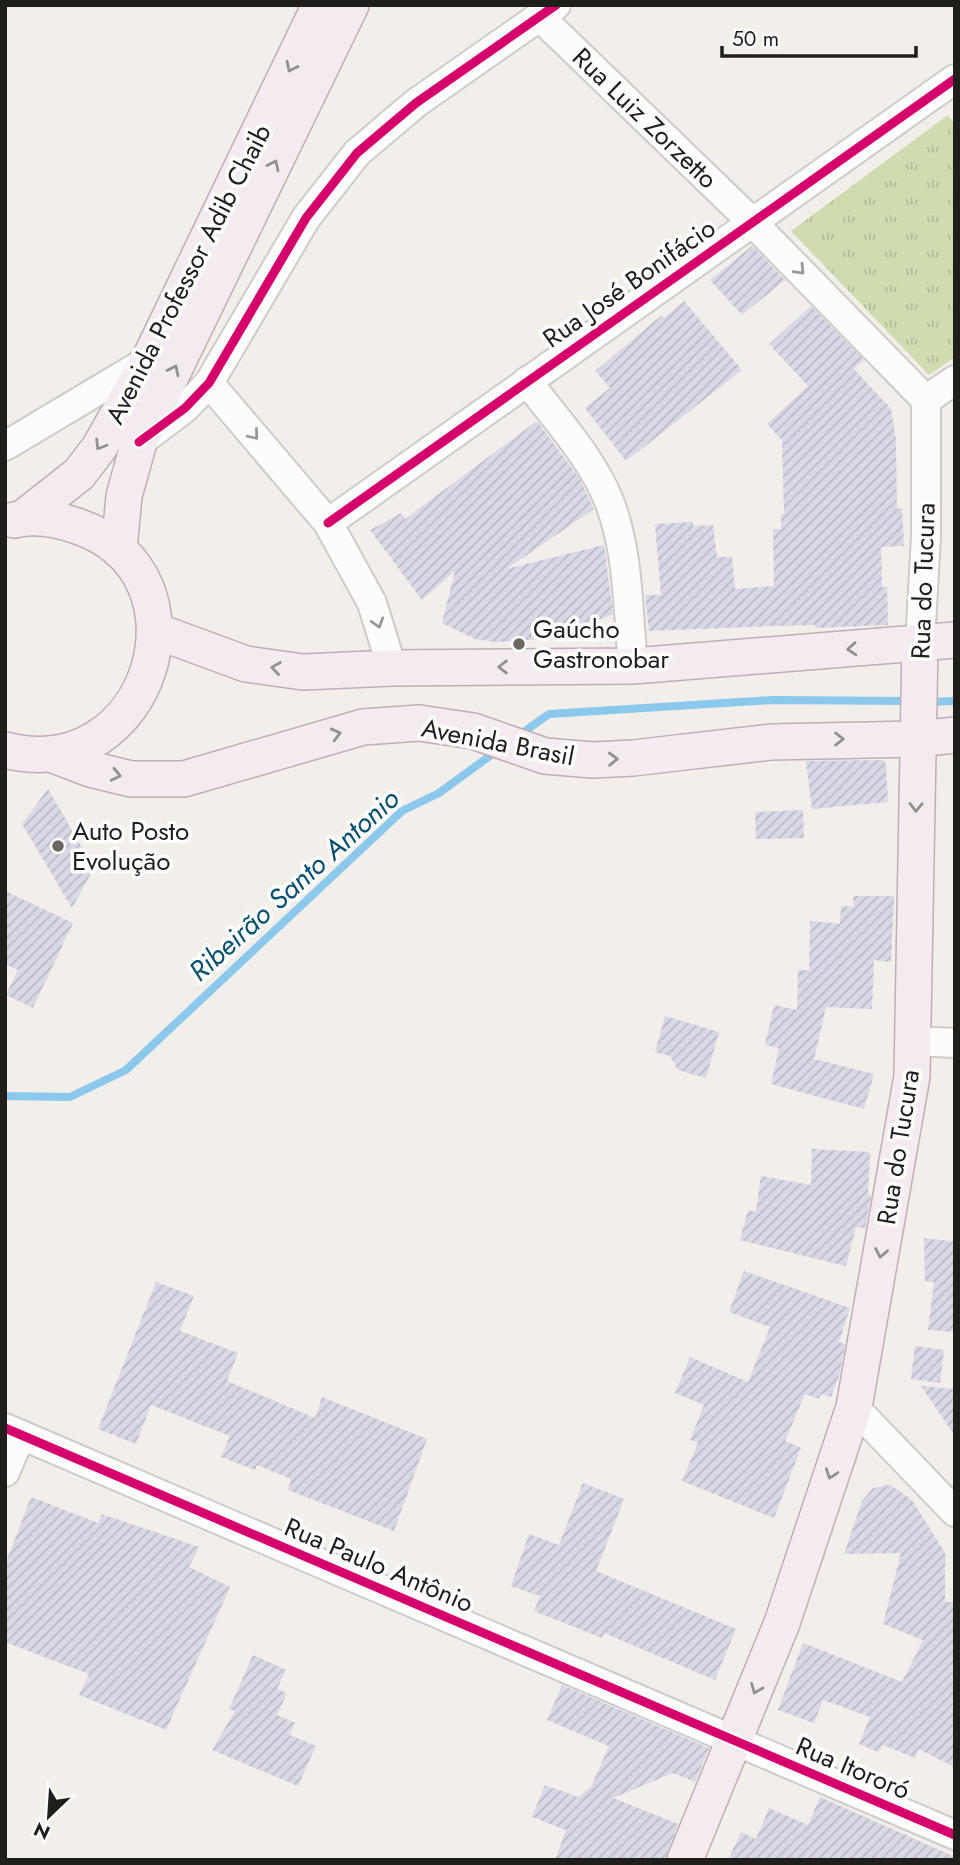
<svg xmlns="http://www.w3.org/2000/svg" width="960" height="1865" font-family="Jost,sans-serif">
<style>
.park{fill:url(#park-tufts)}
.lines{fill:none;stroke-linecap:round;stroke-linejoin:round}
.stream{stroke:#8bc8ec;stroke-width:8}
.building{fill:url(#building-hatch)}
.minor-casing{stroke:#cecbc8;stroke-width:32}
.major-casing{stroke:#beaeb5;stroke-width:38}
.minor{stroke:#fdfcfc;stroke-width:28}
.major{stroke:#f4ebf0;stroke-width:35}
.cycleway-casing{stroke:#fefdfc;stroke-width:13}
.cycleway{stroke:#d6006c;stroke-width:9}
.oneway{stroke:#958f90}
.oneway2{stroke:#9a9897}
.poi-dot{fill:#6a6763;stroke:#fefdfc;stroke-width:2.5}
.labels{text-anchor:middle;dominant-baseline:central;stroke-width:7;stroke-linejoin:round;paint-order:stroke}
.street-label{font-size:26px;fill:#201e1b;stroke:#fefdfc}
.poi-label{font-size:26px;fill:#201e1b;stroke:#fefdfc;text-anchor:start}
.water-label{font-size:28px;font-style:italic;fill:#034f72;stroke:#fefdfc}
</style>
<defs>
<pattern id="park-tufts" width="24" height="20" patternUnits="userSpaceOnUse" patternTransform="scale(1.75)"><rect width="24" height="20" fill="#cedcaf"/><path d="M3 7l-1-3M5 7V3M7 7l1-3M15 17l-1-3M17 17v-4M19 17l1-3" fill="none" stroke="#b1bc96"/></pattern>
<pattern id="building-hatch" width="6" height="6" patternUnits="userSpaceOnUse" patternTransform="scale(1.75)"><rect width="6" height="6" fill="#d9d8e6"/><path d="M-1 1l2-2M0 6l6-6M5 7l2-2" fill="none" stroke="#bab9c5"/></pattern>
</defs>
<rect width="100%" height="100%" fill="#f2eeea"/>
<polygon class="park" points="948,115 955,125 955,357 929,375 791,231"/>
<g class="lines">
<g class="stream">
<polyline points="926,702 955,701"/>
<polyline points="518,736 549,714 773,700 910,701"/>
<polyline points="5,1096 70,1097 126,1070 402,811 439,793 498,750"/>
</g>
</g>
<g class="building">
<polygon points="752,246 785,280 742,315 710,280"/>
<polygon points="684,301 742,370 626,461 585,408 610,388 595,371 662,315 664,318"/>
<polygon points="811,306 864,360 854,369 891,409 896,441 897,509 902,508 904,546 881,547 882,587 887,587 888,625 815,628 815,625 775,626 649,631 645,595 661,595 655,524 693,522 693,526 713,525 717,557 732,557 735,589 774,586 773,529 781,529 781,514 784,514 782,440 767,424 808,386 769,344"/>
<polygon points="537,421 579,478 594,509 506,569 604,545 613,614 578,628 578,637 496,642 475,639 442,623 455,571 422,600 370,530 401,513 405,519"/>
<polygon points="883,760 886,765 888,802 812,809 806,761"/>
<polygon points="48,789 94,868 72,908 22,824"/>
<polygon points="803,810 804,838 756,839 755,812"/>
<polygon points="5,891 73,923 33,1008 6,995 18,970 5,964"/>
<polygon points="853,896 894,896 891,962 874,960 872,1009 826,1007 814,1059 874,1074 864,1109 771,1084 779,1048 765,1045 774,1005 797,1010 798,970 809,970 810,921 840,924 841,906 854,907"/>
<polygon points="665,1016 719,1032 706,1078 678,1070 670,1056 655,1052"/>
<polygon points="812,1149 870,1152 868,1195 871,1195 865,1228 856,1227 846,1266 740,1240 748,1210 756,1212 761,1176 811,1185"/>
<polygon points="924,1238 955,1242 955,1332 928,1330 934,1282 925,1282"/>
<polygon points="744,1271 850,1308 839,1342 845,1344 839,1376 831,1397 821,1394 819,1399 805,1394 785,1441 801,1448 774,1518 682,1481 698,1443 690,1440 704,1405 675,1393 690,1357 748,1382 770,1327 729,1312"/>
<polygon points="156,1282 194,1296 180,1331 238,1353 227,1381 315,1418 322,1397 427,1439 394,1531 288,1490 291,1479 257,1465 255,1470 221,1457 230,1436 151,1405 136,1444 98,1429"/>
<polygon points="915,1346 944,1350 940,1383 911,1379"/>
<polygon points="921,1386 955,1389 955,1436"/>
<polygon points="583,1483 624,1499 596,1571 736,1629 715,1680 604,1633 602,1638 534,1611 540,1596 511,1586 529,1534 559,1545"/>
<polygon points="890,1485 912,1500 945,1553 945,1602 955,1602 955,1767 918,1749 915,1758 883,1745 878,1752 859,1744 870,1717 823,1700 814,1723 778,1710 803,1643 902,1682 923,1640 883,1624 901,1553 844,1554 862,1501 873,1488"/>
<polygon points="31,1497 98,1523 102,1514 199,1547 189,1567 230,1587 166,1730 79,1695 89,1674 5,1642 5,1565"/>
<polygon points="253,1655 286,1670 277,1689 287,1693 277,1715 295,1723 290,1735 316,1746 298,1786 212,1750 235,1711 229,1709"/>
<polygon points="562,1685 709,1748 695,1782 673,1773 613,1798 678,1824 665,1860 555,1860 566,1830 532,1817 545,1785 578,1797 591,1787 609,1746 547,1720"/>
<polygon points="820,1797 955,1857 955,1860 728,1860 741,1832 756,1839 769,1808 808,1825"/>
</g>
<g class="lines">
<g class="minor-casing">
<g id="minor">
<polyline points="540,17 752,222 926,400"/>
<path d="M 527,381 C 555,418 592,458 609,501 C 629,552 628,612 633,666"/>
<polyline points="209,383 328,523 372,603 392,668"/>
<polyline points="926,400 955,380"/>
<polyline points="140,442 185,408 209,383 306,218 357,153 416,103 556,5"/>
<polyline points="5,446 149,360"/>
<polyline points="328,523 955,79"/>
<polyline points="920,644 926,536 926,400"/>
<polyline points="913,1041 955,1043"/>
<polyline points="854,1407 955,1512"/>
<polyline points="5,1428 955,1835"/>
<polyline points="5,1472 21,1435"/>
</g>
</g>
<g class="major-casing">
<g id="major">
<polyline points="23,518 79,474 99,448 149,360 320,5"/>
<polyline points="119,550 124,496 139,442 351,5"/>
<polyline points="156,631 246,664 303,672 392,668 633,666 955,640"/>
<path d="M 5,750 C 151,788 217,573 77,526 C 57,519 35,515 14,520"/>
<polyline points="51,754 90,769 131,779 184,779 363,727 419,723 473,731 545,756 593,760 633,758 771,742 917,739 955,735"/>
<polyline points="685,1860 782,1623 854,1407 912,1076 920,644"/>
</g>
</g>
<use href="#minor" class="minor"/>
<use href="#major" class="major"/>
<g class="cycleway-casing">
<g id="cycleway">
<polyline points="139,442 185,408 209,383 306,218 357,153 416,103 556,5"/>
<polyline points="328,523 955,79"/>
<polyline points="5,1428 955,1835"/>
</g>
</g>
<use href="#cycleway" class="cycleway"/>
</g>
<defs><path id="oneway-chevron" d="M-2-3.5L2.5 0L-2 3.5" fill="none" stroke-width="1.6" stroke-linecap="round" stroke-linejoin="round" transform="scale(1.75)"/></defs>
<g class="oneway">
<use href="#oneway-chevron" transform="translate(291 67) rotate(116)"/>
<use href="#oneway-chevron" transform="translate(274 165) rotate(-64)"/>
<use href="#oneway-chevron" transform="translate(174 370) rotate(-64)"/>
<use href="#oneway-chevron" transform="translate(100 445) rotate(122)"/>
<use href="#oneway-chevron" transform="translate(852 649) rotate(176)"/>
<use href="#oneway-chevron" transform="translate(503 667) rotate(180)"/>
<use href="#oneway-chevron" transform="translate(276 668) rotate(-172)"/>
<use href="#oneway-chevron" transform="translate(336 734) rotate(-14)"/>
<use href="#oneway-chevron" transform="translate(839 739)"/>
<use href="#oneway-chevron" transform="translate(613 759) rotate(-2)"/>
<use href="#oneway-chevron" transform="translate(116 775) rotate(13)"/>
<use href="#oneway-chevron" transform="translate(916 807) rotate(91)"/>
<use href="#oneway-chevron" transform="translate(881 1253) rotate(100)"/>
<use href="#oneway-chevron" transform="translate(831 1474) rotate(108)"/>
<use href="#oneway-chevron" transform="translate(756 1689) rotate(112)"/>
</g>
<g class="oneway2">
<use href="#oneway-chevron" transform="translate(800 270) rotate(46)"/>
<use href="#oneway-chevron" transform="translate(254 435) rotate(50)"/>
<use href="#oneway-chevron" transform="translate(378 623) rotate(73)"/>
</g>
<g class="poi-dot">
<circle cx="519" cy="644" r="7"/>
<circle cx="58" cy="846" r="7"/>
</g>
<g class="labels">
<g class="street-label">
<text transform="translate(645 118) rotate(44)">Rua Luiz Zorzetto</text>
<text transform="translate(188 274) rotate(-63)">Avenida Professor Adib Chaib</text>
<text transform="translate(629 283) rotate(-35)">Rua José Bonifácio</text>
<text transform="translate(923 581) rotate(-88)">Rua do Tucura</text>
<text transform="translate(498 742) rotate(11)">Avenida Brasil</text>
<text transform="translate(898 1147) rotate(-81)">Rua do Tucura</text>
<text transform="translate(379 1565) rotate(23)">Rua Paulo Antônio</text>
<text transform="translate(853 1768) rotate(23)">Rua Itororó</text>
</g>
<g class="poi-label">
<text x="533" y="629">Gaúcho<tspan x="533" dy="30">Gastronobar</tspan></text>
<text x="72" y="831">Auto Posto<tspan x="72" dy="30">Evolução</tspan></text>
</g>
<g class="water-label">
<text transform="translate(294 885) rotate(-42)">Ribeirão Santo Antonio</text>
</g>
</g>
<rect width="960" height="1865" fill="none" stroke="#201e1b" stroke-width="14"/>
<g transform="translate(49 1816) rotate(205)" stroke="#fefdfc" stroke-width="5" paint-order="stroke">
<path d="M0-5L12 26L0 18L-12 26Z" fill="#201e1b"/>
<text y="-10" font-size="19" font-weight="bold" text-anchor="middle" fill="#201e1b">N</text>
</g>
<path d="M722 46v10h194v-10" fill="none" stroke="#201e1b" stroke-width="3.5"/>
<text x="732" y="46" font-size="21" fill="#201e1b" stroke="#fefdfc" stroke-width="5" paint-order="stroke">50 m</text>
</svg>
